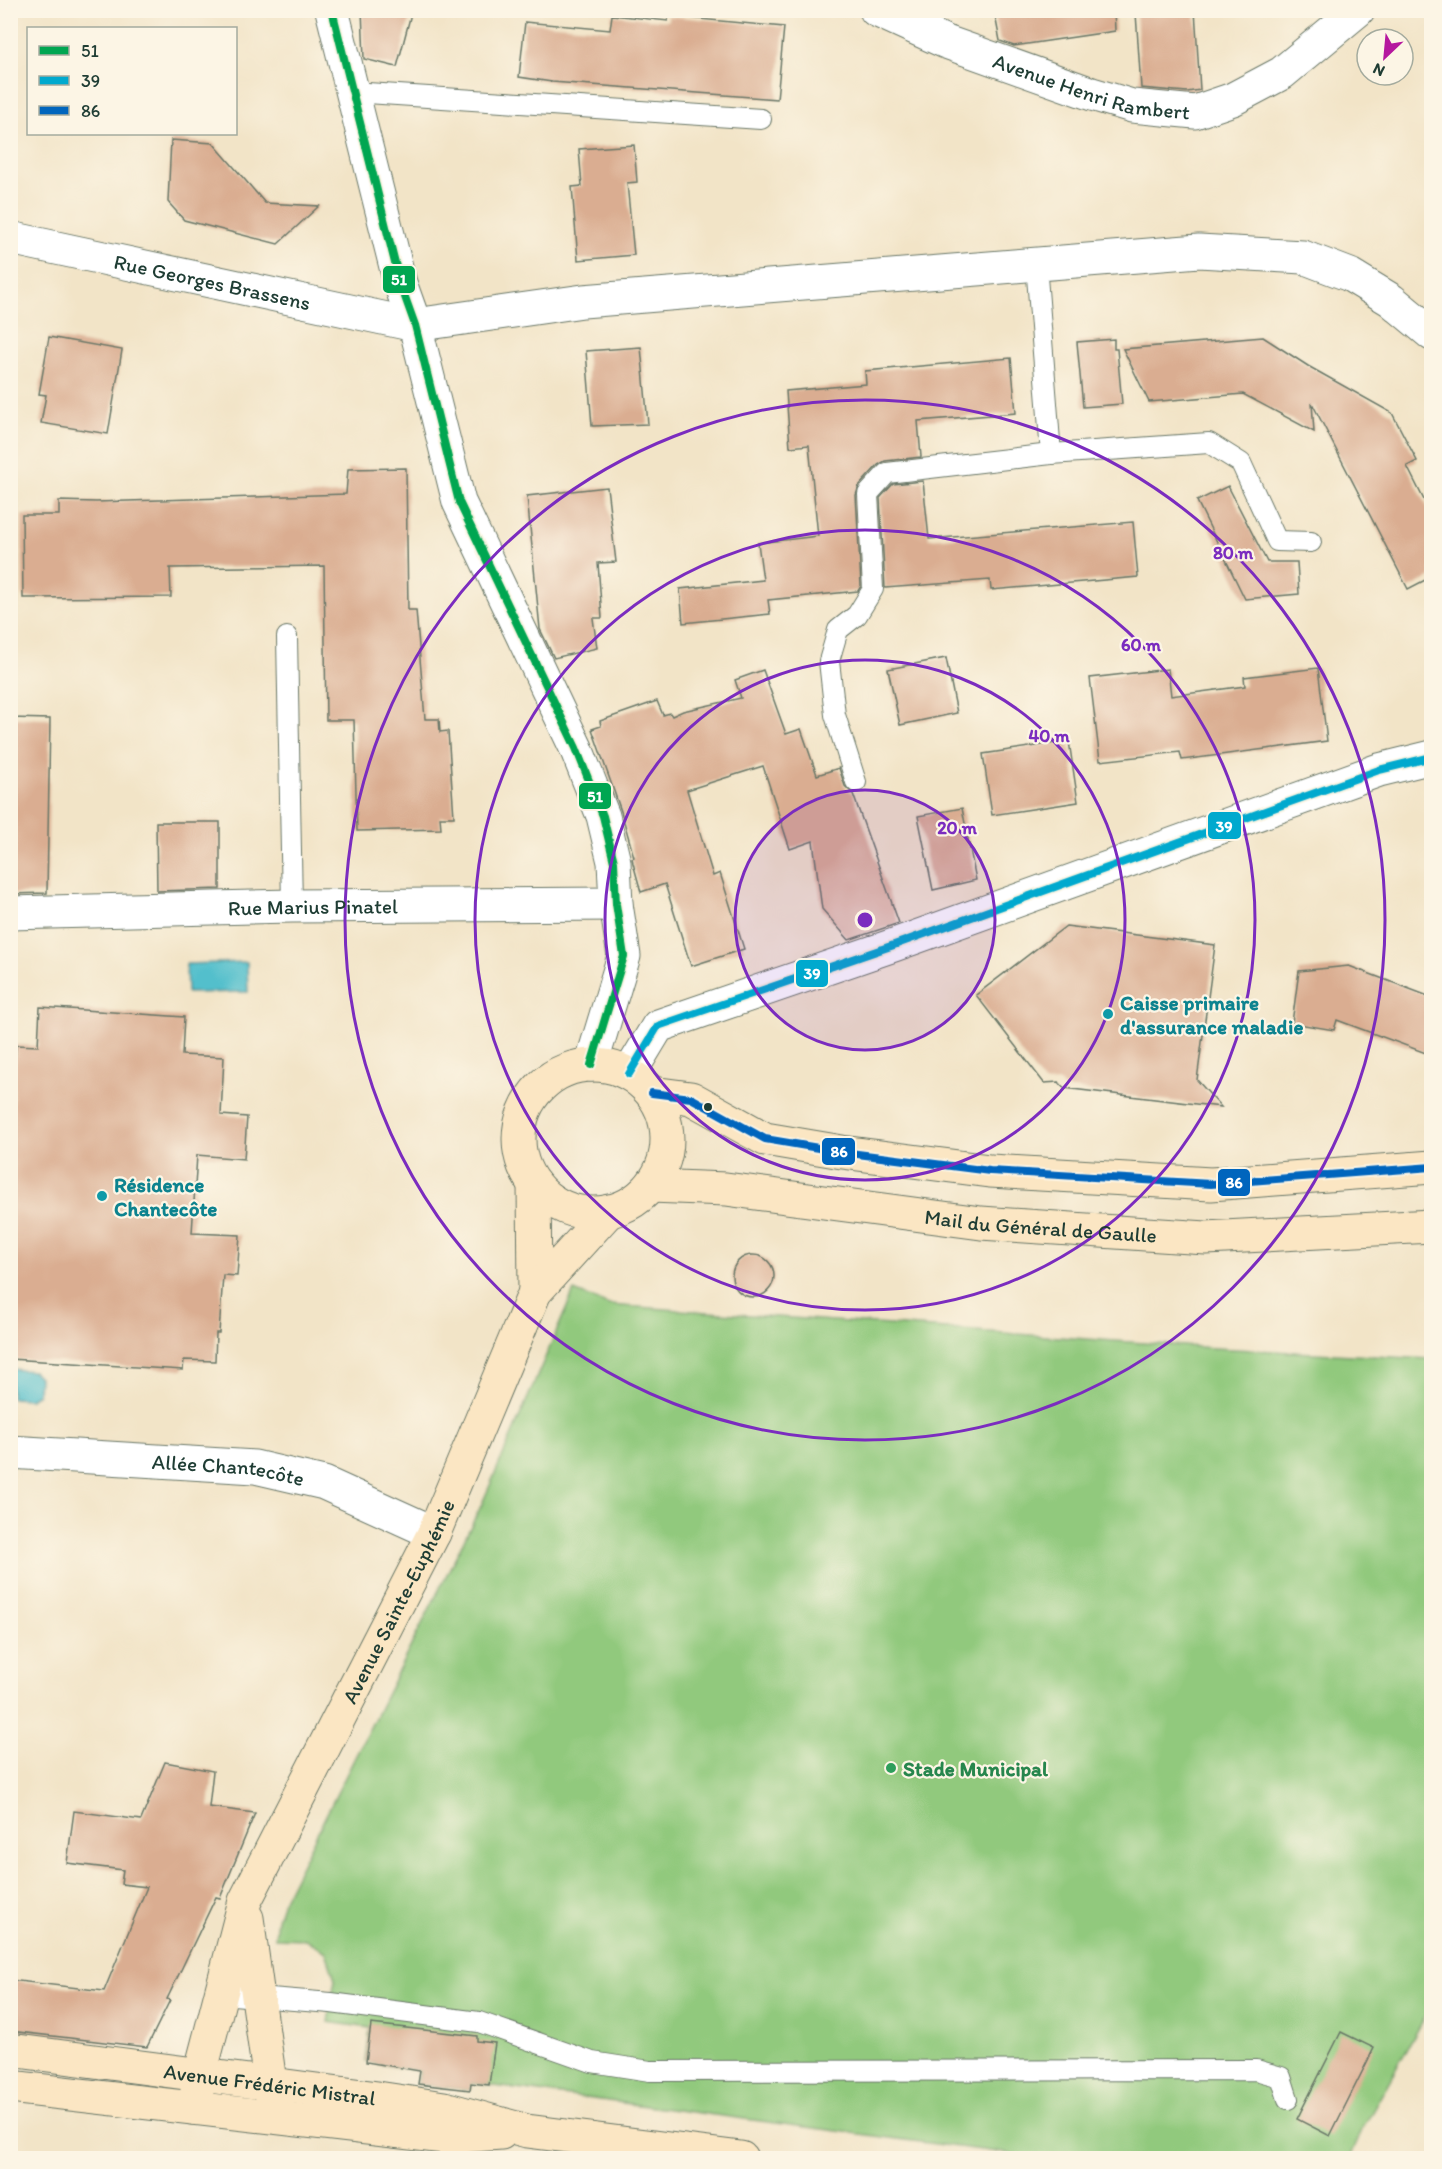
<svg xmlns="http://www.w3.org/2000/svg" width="1442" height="2169" font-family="Itim,sans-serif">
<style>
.green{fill:#91c97d;stroke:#588358;stroke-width:1.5}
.water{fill:#53bfcc;stroke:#397e80;stroke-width:1.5}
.building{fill:#daad91}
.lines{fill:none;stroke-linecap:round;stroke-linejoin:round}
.lane-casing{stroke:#697767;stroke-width:22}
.street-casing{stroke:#697767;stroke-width:35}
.secondary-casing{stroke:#697767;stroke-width:35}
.lane{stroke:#fff;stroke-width:20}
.street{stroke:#fff;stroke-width:33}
.secondary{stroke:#fbe6c3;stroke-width:33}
.bus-1-casing{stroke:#fcf5e5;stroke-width:12}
.bus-2-casing{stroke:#fcf5e5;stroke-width:12}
.bus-3-casing{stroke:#fcf5e5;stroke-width:12}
.bus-1{stroke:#00a651;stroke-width:8}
.bus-2{stroke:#00a9ce;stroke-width:8}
.bus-3{stroke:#0065bd;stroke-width:8}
.ring{fill:none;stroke:#7b2cbf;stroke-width:3}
.culture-dot{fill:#0f9aa8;stroke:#fcf5e5;stroke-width:2}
.bus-dot{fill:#1f3d34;stroke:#fcf5e5;stroke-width:2}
.leisure-dot{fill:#2e9e5b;stroke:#fcf5e5;stroke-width:2}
.labels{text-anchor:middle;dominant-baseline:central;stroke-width:4.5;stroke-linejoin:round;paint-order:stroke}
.street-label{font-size:21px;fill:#1f3d34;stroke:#fcf5e5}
.culture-label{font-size:21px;font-weight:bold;fill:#0d838f;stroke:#fcf5e5;text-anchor:start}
.leisure-label{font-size:21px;font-weight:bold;fill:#27864d;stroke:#fcf5e5;text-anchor:start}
.centre{fill:#7b2cbf;stroke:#fcf5e5;stroke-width:3}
.ring-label{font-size:18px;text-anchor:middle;font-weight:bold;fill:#7b2cbf;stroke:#fcf5e5;stroke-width:4.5;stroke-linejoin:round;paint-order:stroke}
.line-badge{stroke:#fcf5e5;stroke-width:2}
.badge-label{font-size:16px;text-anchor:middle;font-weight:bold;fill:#fff}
</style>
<rect width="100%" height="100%" fill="#fcf5e5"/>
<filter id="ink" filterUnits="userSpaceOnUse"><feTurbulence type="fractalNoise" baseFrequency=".0167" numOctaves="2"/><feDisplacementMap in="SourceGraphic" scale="12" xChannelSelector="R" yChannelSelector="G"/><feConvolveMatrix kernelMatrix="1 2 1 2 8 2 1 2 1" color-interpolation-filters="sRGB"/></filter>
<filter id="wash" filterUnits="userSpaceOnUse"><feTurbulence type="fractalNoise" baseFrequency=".008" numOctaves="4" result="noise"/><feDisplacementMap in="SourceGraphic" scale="24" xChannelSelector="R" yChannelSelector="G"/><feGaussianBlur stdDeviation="1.35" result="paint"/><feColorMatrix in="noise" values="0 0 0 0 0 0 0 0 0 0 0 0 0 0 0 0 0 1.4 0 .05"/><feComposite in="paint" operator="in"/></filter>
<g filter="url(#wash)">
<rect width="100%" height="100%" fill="#f2e4c7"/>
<polygon class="green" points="574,1291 609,1305 1214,1348 1431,1359 1431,2006 1362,2130 1350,2158 1042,2158 471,2083 470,2090 418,2084 419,2071 366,2062 370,2028 328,2022 335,1979 326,1952 306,1939 275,1938 277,1919 283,1901 481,1506"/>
<g class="water">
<polygon points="247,962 248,992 187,993 186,964"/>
<polygon points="11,1369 33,1371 39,1377 38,1394 30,1399 11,1398"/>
</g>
<g id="blocks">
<g class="building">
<polygon points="362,10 412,10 397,67 364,59"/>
<polygon points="994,10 1114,10 1115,31 1014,46 1000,41"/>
<polygon points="1195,10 1200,90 1187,92 1141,88 1136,13"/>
<polygon points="612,15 668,21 668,16 784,27 777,99 552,82 519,77 525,22 610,30"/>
<polygon points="171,140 213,143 265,203 319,206 278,244 184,220 168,202"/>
<polygon points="634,145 637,182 627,183 634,255 578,260 572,187 582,186 579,149"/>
<polygon points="49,337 122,350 108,434 41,423 46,395 39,394"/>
<polygon points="1263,337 1308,366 1392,413 1417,461 1407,466 1431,514 1431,577 1408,589 1312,403 1314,432 1243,394 1149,402 1123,349"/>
<polygon points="1114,339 1114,349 1117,349 1122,404 1083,407 1077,342"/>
<polygon points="641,347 648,424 592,426 586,351"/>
<polygon points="1011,358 1016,413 918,421 921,457 885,461 878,465 859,486 856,495 861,586 858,591 768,600 770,614 683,623 680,589 763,580 758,543 818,536 809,445 790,447 786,391 866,384 865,371"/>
<polygon points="406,468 408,610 416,610 425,719 439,719 440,732 448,731 454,817 440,817 441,829 357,831 354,720 326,720 324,566 170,568 171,597 23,598 22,515 59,515 59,501 96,502 346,494 348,469"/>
<polygon points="923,481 929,539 1133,522 1138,577 991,590 990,580 885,588 880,498 893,484"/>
<polygon points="1228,486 1267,562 1297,562 1299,594 1245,599 1197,501"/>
<polygon points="607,487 616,562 598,563 602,618 593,618 597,648 554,658 540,629 527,496"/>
<polygon points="946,658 957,713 900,725 888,669"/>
<polygon points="1318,668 1327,741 1182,760 1180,752 1100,761 1090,678 1168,669 1171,696 1245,686 1244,677"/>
<polygon points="763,670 786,734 801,729 817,775 839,768 845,786 853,794 899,923 849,940 822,909 813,841 790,849 763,766 687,790 713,876 720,873 744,949 691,966 665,884 641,892 633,863 632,858 634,857 621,811 592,729 601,726 600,721 657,701 663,715 670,713 672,716 683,711 741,698 735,680"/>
<polygon points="10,718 50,719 47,893 10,894"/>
<polygon points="1069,741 1078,802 992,815 983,754"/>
<polygon points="962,808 976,880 933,890 918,816"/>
<polygon points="156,822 220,822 220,889 157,891"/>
<polygon points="1066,926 1215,945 1197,1080 1221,1107 1064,1088 1059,1082 1044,1083 976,995"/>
<polygon points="1349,966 1431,997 1431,1055 1337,1020 1334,1030 1292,1023 1299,971"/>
<polygon points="40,1007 184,1017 182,1055 224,1057 221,1115 247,1117 244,1159 197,1155 192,1233 240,1235 237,1276 223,1275 219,1333 216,1333 215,1361 184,1360 183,1370 10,1359 10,1102 13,1103 16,1045 38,1046"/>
<circle cx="753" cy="1276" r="21"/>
<polygon points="165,1762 213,1771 209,1807 255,1813 220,1898 216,1897 167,1999 170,2000 147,2047 10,2031 10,1980 104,1991 147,1887 121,1884 123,1870 67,1863 74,1811 141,1820"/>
<polygon points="371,2024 477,2036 477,2041 495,2043 489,2085 471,2083 470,2090 418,2084 420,2071 366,2062"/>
<polygon points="1341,2032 1374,2048 1330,2136 1297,2119"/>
</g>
</g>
</g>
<g filter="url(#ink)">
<use href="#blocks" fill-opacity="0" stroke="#697767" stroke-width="1.5"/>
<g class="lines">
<g class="lane-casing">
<g id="lane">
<polyline points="352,92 761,119"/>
<polyline points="1036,264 1051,454"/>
<polyline points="287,637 292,906"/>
<polyline points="856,782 835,715 829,661 838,630 857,615 873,589 868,494 887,473 1051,454 1209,443 1241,463 1277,541 1311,542"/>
<polyline points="221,1994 331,2003 479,2022 592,2062 650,2071 1256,2070 1281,2077 1288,2099"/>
</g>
</g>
<g class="street-casing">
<g id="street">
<polyline points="332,10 400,283 415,325 459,502 576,748 603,816 614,862 616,904 624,956 591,1065"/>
<path id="s1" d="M 876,10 L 946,42 L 1092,94 L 1132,106 L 1195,112 L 1233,99 L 1282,73 L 1358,10"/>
<path id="s2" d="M 10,238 L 415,325 L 583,301 L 1199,251 L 1303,257 L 1350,275 L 1391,300 L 1432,334"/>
<path id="s3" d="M 10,913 L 292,906 L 616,904"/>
<polyline points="629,1074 658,1026 894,945 1379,770 1432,757"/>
<path id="s4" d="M 10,1452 L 255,1467 L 324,1483 L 434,1533"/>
</g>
</g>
<g class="secondary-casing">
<g id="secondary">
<circle cx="593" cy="1139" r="74"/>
<polyline points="652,1093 691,1098 765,1139 842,1152 990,1171 1211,1184 1432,1167"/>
<polyline points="534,1184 535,1292"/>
<path id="s5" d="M 651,1186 L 726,1189 L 981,1223 L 1206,1238 L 1432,1226"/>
<polyline points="247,1918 273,2104"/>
<path id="s6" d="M 10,2050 L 378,2098 L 444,2108 L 527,2131 L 741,2158"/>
<polyline points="10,2087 445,2137 501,2133"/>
<path id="s7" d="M 194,2108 L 200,2074 L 245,1901 L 434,1533 L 535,1292 L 609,1211"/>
</g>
</g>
<use href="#lane" class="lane"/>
<use href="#street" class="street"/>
<use href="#secondary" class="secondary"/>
<g class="bus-1-casing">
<polyline id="bus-1" points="332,10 400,283 415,325 459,502 576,748 603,816 614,862 616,904 624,956 591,1065"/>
</g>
<g class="bus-2-casing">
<polyline id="bus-2" points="629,1074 658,1026 894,945 1379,770 1432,757"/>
</g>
<g class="bus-3-casing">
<polyline id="bus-3" points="652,1093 691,1098 765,1139 842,1152 990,1171 1211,1184 1432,1167"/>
</g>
<use href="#bus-1" class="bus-1"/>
<use href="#bus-2" class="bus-2"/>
<use href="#bus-3" class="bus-3"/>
</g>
</g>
<circle cx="865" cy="920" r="130" fill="#7b2cbf" fill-opacity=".12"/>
<g class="ring">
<circle cx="865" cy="920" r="130"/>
<circle cx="865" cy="920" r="260"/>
<circle cx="865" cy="920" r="390"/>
<circle cx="865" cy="920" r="520"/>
</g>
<g class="culture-dot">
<circle cx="1108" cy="1014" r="6"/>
<circle cx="102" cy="1196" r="6"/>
</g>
<circle class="bus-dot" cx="708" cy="1107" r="5"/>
<circle class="leisure-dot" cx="891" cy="1768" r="6"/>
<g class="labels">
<g class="street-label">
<text stroke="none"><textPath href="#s1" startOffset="230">Avenue Henri Rambert</textPath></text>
<text stroke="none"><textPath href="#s2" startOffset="207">Rue Georges Brassens</textPath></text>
<text stroke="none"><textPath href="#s3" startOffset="303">Rue Marius Pinatel</textPath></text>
<text stroke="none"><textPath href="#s5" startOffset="392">Mail du Général de Gaulle</textPath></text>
<text stroke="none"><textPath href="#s4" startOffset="219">Allée Chantecôte</textPath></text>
<text stroke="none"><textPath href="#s7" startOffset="550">Avenue Sainte-Euphémie</textPath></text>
<text stroke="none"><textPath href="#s6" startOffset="262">Avenue Frédéric Mistral</textPath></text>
</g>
<g class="culture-label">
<text x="1120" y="1002">Caisse primaire<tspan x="1120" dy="24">d'assurance maladie</tspan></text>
<text x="114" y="1184">Résidence<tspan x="114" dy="24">Chantecôte</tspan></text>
</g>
<g class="leisure-label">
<text x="903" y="1768">Stade Municipal</text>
</g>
</g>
<circle cx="865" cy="920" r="9" class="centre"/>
<g class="ring-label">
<text x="1233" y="559">80 m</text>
<text x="1141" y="651">60 m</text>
<text x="1049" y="742">40 m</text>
<text x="957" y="834">20 m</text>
</g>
<g class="line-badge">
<rect x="382" y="265" width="34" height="29" rx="6" fill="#00a651"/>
<rect x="578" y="782" width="34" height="28" rx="6" fill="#00a651"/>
<rect x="1207" y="811" width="35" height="29" rx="6" fill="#00a9ce"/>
<rect x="795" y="959" width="34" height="29" rx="6" fill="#00a9ce"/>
<rect x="821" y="1137" width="35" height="29" rx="6" fill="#0065bd"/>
<rect x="1217" y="1168" width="34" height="29" rx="6" fill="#0065bd"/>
</g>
<g class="badge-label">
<text x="399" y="285">51</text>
<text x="595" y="802">51</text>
<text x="1224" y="832">39</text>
<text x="812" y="979">39</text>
<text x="839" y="1157">86</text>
<text x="1234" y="1188">86</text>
</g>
<rect width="1442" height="2169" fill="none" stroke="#fcf5e5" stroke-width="36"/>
<rect x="27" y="27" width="210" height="108" fill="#fcf5e5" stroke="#a4ab9e" stroke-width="1.5"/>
<rect x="39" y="46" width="30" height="9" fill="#00a651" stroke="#a4ab9e" stroke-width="1.5"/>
<text x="81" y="57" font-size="18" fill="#1f3d34">51</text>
<rect x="39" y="76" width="30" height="9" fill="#00a9ce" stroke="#a4ab9e" stroke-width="1.5"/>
<text x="81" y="87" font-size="18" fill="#1f3d34">39</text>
<rect x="39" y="106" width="30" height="9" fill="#0065bd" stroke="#a4ab9e" stroke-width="1.5"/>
<text x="81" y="117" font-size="18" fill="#1f3d34">86</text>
<g transform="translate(1385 57) rotate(206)"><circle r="28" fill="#fcf5e5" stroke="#a4ab9e" stroke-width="1.5"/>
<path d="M0-4.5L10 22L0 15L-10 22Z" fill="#b5179e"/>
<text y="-9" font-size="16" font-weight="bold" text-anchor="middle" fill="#1f3d34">N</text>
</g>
</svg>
